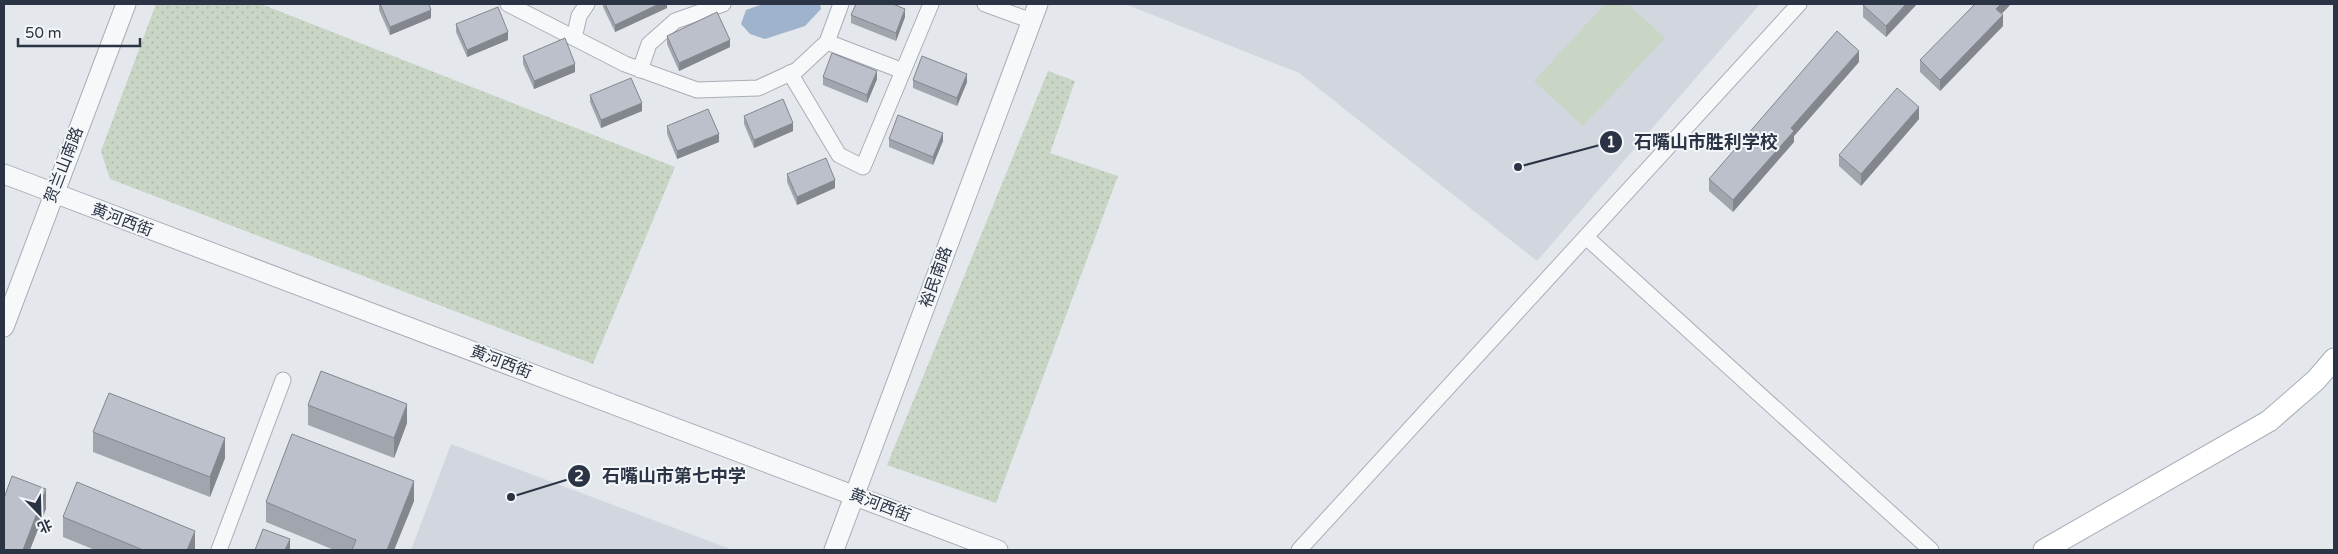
<svg xmlns="http://www.w3.org/2000/svg" width="2338" height="554" font-family="'Varela Round','Noto Sans SC',sans-serif">
<style>
.built{fill:#d2d6de}
.grass{fill:url(#grass-dots)}
.pitch{fill:#c9d6c5}
.water{fill:#9fb4cc}
.lines{fill:none;stroke-linecap:round;stroke-linejoin:round}
.minor-casing{stroke:#a9aeb7;stroke-width:17}
.tertiary-casing{stroke:#a9aeb7;stroke-width:21}
.secondary-casing{stroke:#a9aeb7;stroke-width:23}
.minor{stroke:#f7f8fa;stroke-width:15}
.tertiary{stroke:#f7f8fa;stroke-width:19}
.secondary{stroke:#fff;stroke-width:21}
.wall{fill:#a1a5ae}
.shaded-wall{fill:#83868d}
.building{fill:#bbc0ca;stroke:#83868d}
.labels{text-anchor:middle;dominant-baseline:central;stroke-width:4;stroke-linejoin:round;paint-order:stroke}
.street-label{font-size:16px;fill:#2b3445;stroke:#f4f6f9}
.leader{fill:none;stroke:#2b3445;stroke-width:2}
.callout-dot{fill:#2b3445;stroke:#f4f6f9;stroke-width:2}
.mark-label{font-size:15px;text-anchor:middle;font-weight:bold;fill:#fff}
.callout-label{font-size:18px;text-anchor:middle;font-weight:bold;fill:#2b3445;stroke:#f4f6f9;stroke-width:4;stroke-linejoin:round;paint-order:stroke}
</style>
<defs>
<pattern id="grass-dots" width="8" height="8" patternUnits="userSpaceOnUse" patternTransform="scale(1.25)"><rect width="8" height="8" fill="#c9d6c5"/><path d="M2 2h.1M6 6h.1" fill="none" stroke="#adb8ab" stroke-width="1.8" stroke-linecap="round"/></pattern>
</defs>
<rect width="100%" height="100%" fill="#e4e7ec"/>
<g class="built">
<polygon points="1125,4 1760,4 1537,261 1299,73"/>
<polygon points="451,444 733,550 411,550"/>
</g>
<g class="grass">
<polygon points="156,4 261,4 675,167 593,364 110,179 101,151"/>
<polygon points="1048,71 1075,81 1050,153 1118,176 996,503 887,465"/>
</g>
<polygon class="pitch" points="1605,4 1628,4 1665,38 1583,126 1534,81"/>
<polygon class="water" points="763,4 820,4 821,9 805,26 765,39 750,34 741,24 746,10"/>
<g class="lines">
<g class="minor-casing">
<g id="minor">
<polyline points="508,4 625,64 697,90 758,88 797,70 827,42 841,4"/>
<polyline points="985,4 1032,21"/>
<polyline points="574,38 579,16 587,4"/>
<polyline points="827,42 903,71"/>
<polyline points="640,70 649,44 675,21 723,4"/>
<polyline points="790,73 839,155 863,167 931,4"/>
<polyline points="1586,237 1931,550"/>
<polyline points="219,550 283,380"/>
<polyline points="1299,550 1799,4"/>
</g>
</g>
<g class="tertiary-casing">
<g id="tertiary">
<polyline points="4,174 998,550"/>
<polyline points="4,327 126,4"/>
<polyline points="834,550 1038,4"/>
</g>
</g>
<g class="secondary-casing">
<polyline id="secondary" points="2044,550 2269,421 2316,380 2334,359"/>
</g>
<use href="#minor" class="minor"/>
<use href="#tertiary" class="tertiary"/>
<use href="#secondary" class="secondary"/>
</g>
<g class="wall">
<polygon points="379,4 429,4 431,18 390,35 379,10"/>
<polygon points="603,4 667,4 667,8 615,32 603,7"/>
<polygon points="1864,4 1917,4 1886,37 1863,17 1863,5"/>
<polygon points="2002,14 2003,26 1940,91 1920,72 1920,60"/>
<polygon points="851,15 905,17 896,41 851,23"/>
<polygon points="456,24 508,40 467,57 456,32"/>
<polygon points="667,36 730,47 679,71 667,44"/>
<polygon points="523,56 575,72 534,89 523,64"/>
<polygon points="1859,62 1794,136 1794,142 1733,212 1709,191 1709,179"/>
<polygon points="823,77 877,79 867,103 823,85"/>
<polygon points="913,80 967,82 957,106 913,88"/>
<polygon points="590,95 642,111 601,128 590,102"/>
<polygon points="744,116 793,131 754,148 744,124"/>
<polygon points="1919,119 1861,186 1839,166 1839,155"/>
<polygon points="667,126 719,142 677,159 667,134"/>
<polygon points="889,139 943,141 933,165 889,147"/>
<polygon points="787,174 835,188 797,205 787,182"/>
<polygon points="308,405 407,423 394,458 308,425"/>
<polygon points="93,432 225,458 210,497 93,452"/>
<polygon points="414,501 394,550 334,550 266,522 266,502"/>
<polygon points="63,517 195,550 95,550 63,537"/>
</g>
<g class="shaded-wall">
<polygon points="659,4 667,4 667,8 615,32 615,25"/>
<polygon points="1906,4 1917,4 1886,37 1886,26"/>
<polygon points="2001,4 2011,4 1996,20 1996,9"/>
<polygon points="905,9 905,17 896,41 896,33"/>
<polygon points="431,10 431,18 390,35 390,27"/>
<polygon points="2003,15 2003,26 1940,91 1940,80"/>
<polygon points="508,32 508,40 467,57 467,50"/>
<polygon points="730,40 730,47 679,71 679,63"/>
<polygon points="1859,51 1859,62 1794,136 1794,142 1733,212 1733,200 1791,128"/>
<polygon points="575,64 575,72 534,89 534,81"/>
<polygon points="877,71 877,79 867,103 867,95"/>
<polygon points="967,74 967,82 957,106 957,98"/>
<polygon points="642,103 642,111 601,128 601,120"/>
<polygon points="1919,107 1919,119 1861,186 1861,174"/>
<polygon points="793,123 793,131 754,148 754,140"/>
<polygon points="943,133 943,141 933,165 933,157"/>
<polygon points="719,134 719,142 677,159 677,151"/>
<polygon points="835,180 835,188 797,205 797,197"/>
<polygon points="407,404 407,423 394,458 394,438"/>
<polygon points="225,438 225,458 210,497 210,477"/>
<polygon points="414,481 414,501 394,550 387,550"/>
<polygon points="46,489 46,509 30,550 23,550"/>
<polygon points="195,531 195,550 187,550"/>
<polygon points="290,539 290,550 285,550"/>
</g>
<g class="building">
<polygon points="380,4 429,4 431,10 390,27"/>
<polygon points="605,4 659,4 615,25"/>
<polygon points="856,4 893,4 905,9 896,33 851,15"/>
<polygon points="1864,4 1906,4 1886,26 1863,5"/>
<polygon points="1975,4 2001,4 1996,9 2003,15 1940,80 1920,60"/>
<polygon points="498,7 508,32 467,50 456,24"/>
<polygon points="717,12 730,40 679,63 667,36"/>
<polygon points="1837,31 1859,51 1791,128 1794,131 1733,200 1709,179"/>
<polygon points="565,38 575,64 534,81 523,56"/>
<polygon points="832,53 877,71 867,95 823,77"/>
<polygon points="922,56 967,74 957,98 913,80"/>
<polygon points="631,78 642,103 601,120 590,95"/>
<polygon points="1897,88 1919,107 1861,174 1839,155"/>
<polygon points="783,99 793,123 754,140 744,116"/>
<polygon points="708,109 719,134 677,151 667,126"/>
<polygon points="898,115 943,133 933,157 889,139"/>
<polygon points="826,158 835,180 797,197 787,174"/>
<polygon points="321,371 407,404 394,438 308,405"/>
<polygon points="109,393 225,438 210,477 93,432"/>
<polygon points="292,434 414,481 387,550 352,550 356,540 266,502"/>
<polygon points="12,476 46,489 23,550 4,550 4,498"/>
<polygon points="77,482 195,531 187,550 143,550 63,517"/>
<polygon points="263,529 290,539 285,550 255,550"/>
</g>
<g class="labels">
<g class="street-label">
<text transform="translate(64 165) rotate(-69)">贺兰山南路</text>
<text transform="translate(122 220) rotate(21)">黄河西街</text>
<text transform="translate(936 277) rotate(-70)">裕民南路</text>
<text transform="translate(501 362) rotate(21)">黄河西街</text>
<text transform="translate(880 505) rotate(21)">黄河西街</text>
</g>
</g>
<path class="leader" d="M1518 167L1611 142M511 497L579 476"/>
<g class="callout-dot">
<circle cx="1518" cy="167" r="5"/>
<circle cx="511" cy="497" r="5"/>
<circle cx="1611" cy="142" r="12"/>
<circle cx="579" cy="476" r="12"/>
</g>
<g class="mark-label">
<text x="1611" y="147">1</text>
<text x="579" y="481">2</text>
</g>
<g class="callout-label">
<text x="1706" y="148">石嘴山市胜利学校</text>
<text x="674" y="482">石嘴山市第七中学</text>
</g>
<rect width="2338" height="554" fill="none" stroke="#2b3445" stroke-width="10"/>
<g transform="translate(40 514) rotate(157)" stroke="#f4f6f9" stroke-width="4" paint-order="stroke">
<path d="M0-4L9 19L0 12L-9 19Z" fill="#2b3445"/>
<text y="-8" font-size="14" font-weight="bold" text-anchor="middle" fill="#2b3445">北</text>
</g>
<path d="M18 38v8h122v-8" fill="none" stroke="#2b3445" stroke-width="2.5"/>
<text x="25" y="38" font-size="15" fill="#2b3445" stroke="#f4f6f9" stroke-width="4" paint-order="stroke">50 m</text>
</svg>
